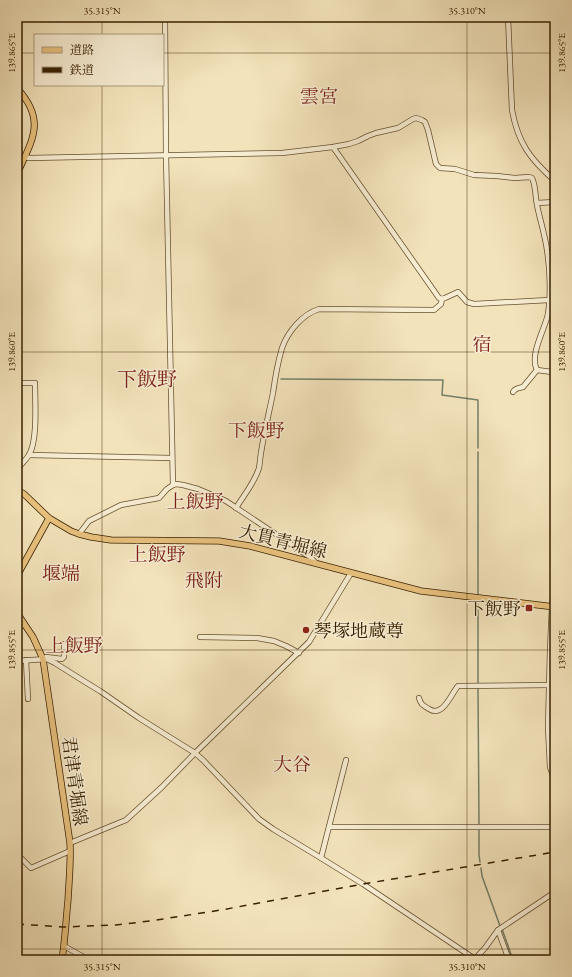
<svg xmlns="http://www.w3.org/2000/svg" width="572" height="977" font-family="'EB Garamond','Noto Serif JP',serif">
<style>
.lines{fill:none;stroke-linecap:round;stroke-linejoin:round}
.stream{stroke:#747f68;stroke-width:1.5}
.minor-casing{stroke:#67512f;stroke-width:6}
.major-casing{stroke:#382000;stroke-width:7}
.minor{stroke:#f7edd3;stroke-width:4.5}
.major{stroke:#eac27e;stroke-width:5.5}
.rail{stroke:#382000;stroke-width:1.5;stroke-dasharray:7 7;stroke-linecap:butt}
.ticks{fill:none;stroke:#382000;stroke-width:1;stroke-opacity:0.45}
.poi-dot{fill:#8f2418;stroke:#f7edd3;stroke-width:1.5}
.labels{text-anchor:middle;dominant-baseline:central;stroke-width:3;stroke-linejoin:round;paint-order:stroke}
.street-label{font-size:18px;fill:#382000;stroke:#f7edd3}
.poi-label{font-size:18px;fill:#382000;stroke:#f7edd3;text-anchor:end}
.neighbourhood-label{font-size:19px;fill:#7a1f14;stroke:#f7edd3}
.quarter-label{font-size:20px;fill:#7a1f14;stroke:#f7edd3}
.neatline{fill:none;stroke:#382000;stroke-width:1.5}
.ticks-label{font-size:10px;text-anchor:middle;fill:#382000}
</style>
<rect width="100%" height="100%" fill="#f3e3bb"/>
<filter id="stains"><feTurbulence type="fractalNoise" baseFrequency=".005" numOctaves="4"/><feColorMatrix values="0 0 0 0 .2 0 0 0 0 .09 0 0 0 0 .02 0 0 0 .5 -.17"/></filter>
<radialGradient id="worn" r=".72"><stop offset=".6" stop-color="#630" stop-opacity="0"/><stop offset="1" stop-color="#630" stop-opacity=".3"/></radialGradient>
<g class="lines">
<g class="stream">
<polyline points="281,379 443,380 442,395 478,400 478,448"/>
<polyline points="478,452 478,594"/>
<polyline points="478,684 478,604"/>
<polyline points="478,689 479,824"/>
<polyline points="479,828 479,855 480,862"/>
<polyline points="481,868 482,876 500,926"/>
<polyline points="502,929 513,960"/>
</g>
<g class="minor-casing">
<g id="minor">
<polyline points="165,17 166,155 173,485"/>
<path d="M 508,17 L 512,110 C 518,143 530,159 555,181"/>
<polyline points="333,147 439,298 442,299"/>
<path d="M 25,157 L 29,158 L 282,153 L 333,147 L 349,144 L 358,141 L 368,136 L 376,133 L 398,128 L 413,119 L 416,118 L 422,120 L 425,122 L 428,130 L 436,164 L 440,168 L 455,169 L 474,175 L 497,176 L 515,178 L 529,177 L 532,178 C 536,186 535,196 537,205 C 540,220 545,235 547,250 C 550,269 551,295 548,314 C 545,329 529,355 537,370 L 552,372 L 555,374"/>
<polyline points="17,158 23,161"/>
<polyline points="537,203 555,202"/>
<polyline points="442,299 445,298 458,292 467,302 474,304 549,300"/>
<path d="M 17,383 L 35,383 C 35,401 38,440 29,455 C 26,460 20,465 17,470"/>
<path d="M 513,392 C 515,388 519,388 523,387 L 537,370"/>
<polyline points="29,455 172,458"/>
<path d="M 236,508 C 244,495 255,482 259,468 C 260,463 260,458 261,453 C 264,433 269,413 273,393 C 275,378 278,362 282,348 C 288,331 303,314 319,309 L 434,310 L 441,304 L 442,299"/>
<polyline points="79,534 89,521 121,505 159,498 167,489 173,485 176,484 183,485 198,489 217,497 226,501 310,557 316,563"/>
<polyline points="555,580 552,607 550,649 548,727 550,767 555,781"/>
<polyline points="17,629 23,624"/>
<polyline points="200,637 257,638 274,641 286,646 299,653"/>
<polyline points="46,657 62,659 64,657 64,644"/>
<polyline points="26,660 28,699"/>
<polyline points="17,661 47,659 55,663 82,680 100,691 139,718 195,753 203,760 259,819 273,829 321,858 363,884 475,959"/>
<path d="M 419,698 C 421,705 423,705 429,709 C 443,718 451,694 458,686 L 549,685"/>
<polyline points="329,827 555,827"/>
<polyline points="70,843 126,820 162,787 195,753 309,642 351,573"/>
<polyline points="17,854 31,868 70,851"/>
<polyline points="321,858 346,760"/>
<polyline points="498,930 509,960"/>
<polyline points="64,946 89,960"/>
<polyline points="474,960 485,948 498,930 555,892"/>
</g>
</g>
<g class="major-casing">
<g id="major">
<path d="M 17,88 C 47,121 32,140 17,174"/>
<polyline points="17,490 24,494 49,518 71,531 79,534 91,537 111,540 219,541 250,546 421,591 555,607"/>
<polyline points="17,576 49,518"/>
<path d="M 17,613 L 33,637 L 43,659 L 70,843 C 71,862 69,881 68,900 C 66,920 65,940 62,960"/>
</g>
</g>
<use href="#minor" class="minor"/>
<use href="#major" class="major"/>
<polyline class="rail" points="17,924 63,927 116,925 150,921 221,910 363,884 555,852"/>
</g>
<path class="ticks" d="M 102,17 L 102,35M 467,17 L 467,960M 17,53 L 35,53M 163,53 L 555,53M 102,85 L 102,960M 17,352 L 555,352M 17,650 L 555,650M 17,949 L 555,949"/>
<g class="poi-dot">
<rect x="525" y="604" width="8" height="8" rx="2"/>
<circle cx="306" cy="630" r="4"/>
</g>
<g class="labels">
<g class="street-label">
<text transform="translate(283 541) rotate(14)">大貫青堀線</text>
<text transform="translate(75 781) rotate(82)">君津青堀線</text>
</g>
<g class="poi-label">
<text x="521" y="608">下飯野</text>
<text x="314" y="630" text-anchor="start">琴塚地蔵尊</text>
</g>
<g class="neighbourhood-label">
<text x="319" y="96">雲宮</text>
<text x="482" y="344">宿</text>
<text x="256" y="430">下飯野</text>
<text x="195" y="501">上飯野</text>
<text x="157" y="554">上飯野</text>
<text x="61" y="573">堰端</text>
<text x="204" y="580">飛附</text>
<text x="74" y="645">上飯野</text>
<text x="292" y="764">大谷</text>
</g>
<g class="quarter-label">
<text x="147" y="379">下飯野</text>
</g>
</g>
<rect width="572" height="977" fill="none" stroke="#f3e3bb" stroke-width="44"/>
<rect x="34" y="34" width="130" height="52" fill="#f7edd3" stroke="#ab9b7f"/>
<rect x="42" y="47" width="20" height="6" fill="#eac27e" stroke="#ab9b7f"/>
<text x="70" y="54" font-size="12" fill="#382000">道路</text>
<rect x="42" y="67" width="20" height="6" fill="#382000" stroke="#ab9b7f"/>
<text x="70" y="74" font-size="12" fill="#382000">鉄道</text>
<rect x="22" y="22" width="528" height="933" class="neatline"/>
<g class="ticks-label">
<text x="102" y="14">35.315°N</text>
<text x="467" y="14">35.310°N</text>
<text transform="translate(561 53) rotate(-90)" y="4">139.865°E</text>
<text transform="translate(11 53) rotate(-90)" y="4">139.865°E</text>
<text transform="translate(561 352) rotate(-90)" y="4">139.860°E</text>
<text transform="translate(11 352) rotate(-90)" y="4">139.860°E</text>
<text transform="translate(11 650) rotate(-90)" y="4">139.855°E</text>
<text transform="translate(561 650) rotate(-90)" y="4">139.855°E</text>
<text x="102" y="970">35.315°N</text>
<text x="467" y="970">35.310°N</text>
</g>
<rect width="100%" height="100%" filter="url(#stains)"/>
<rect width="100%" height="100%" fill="url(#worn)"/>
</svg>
